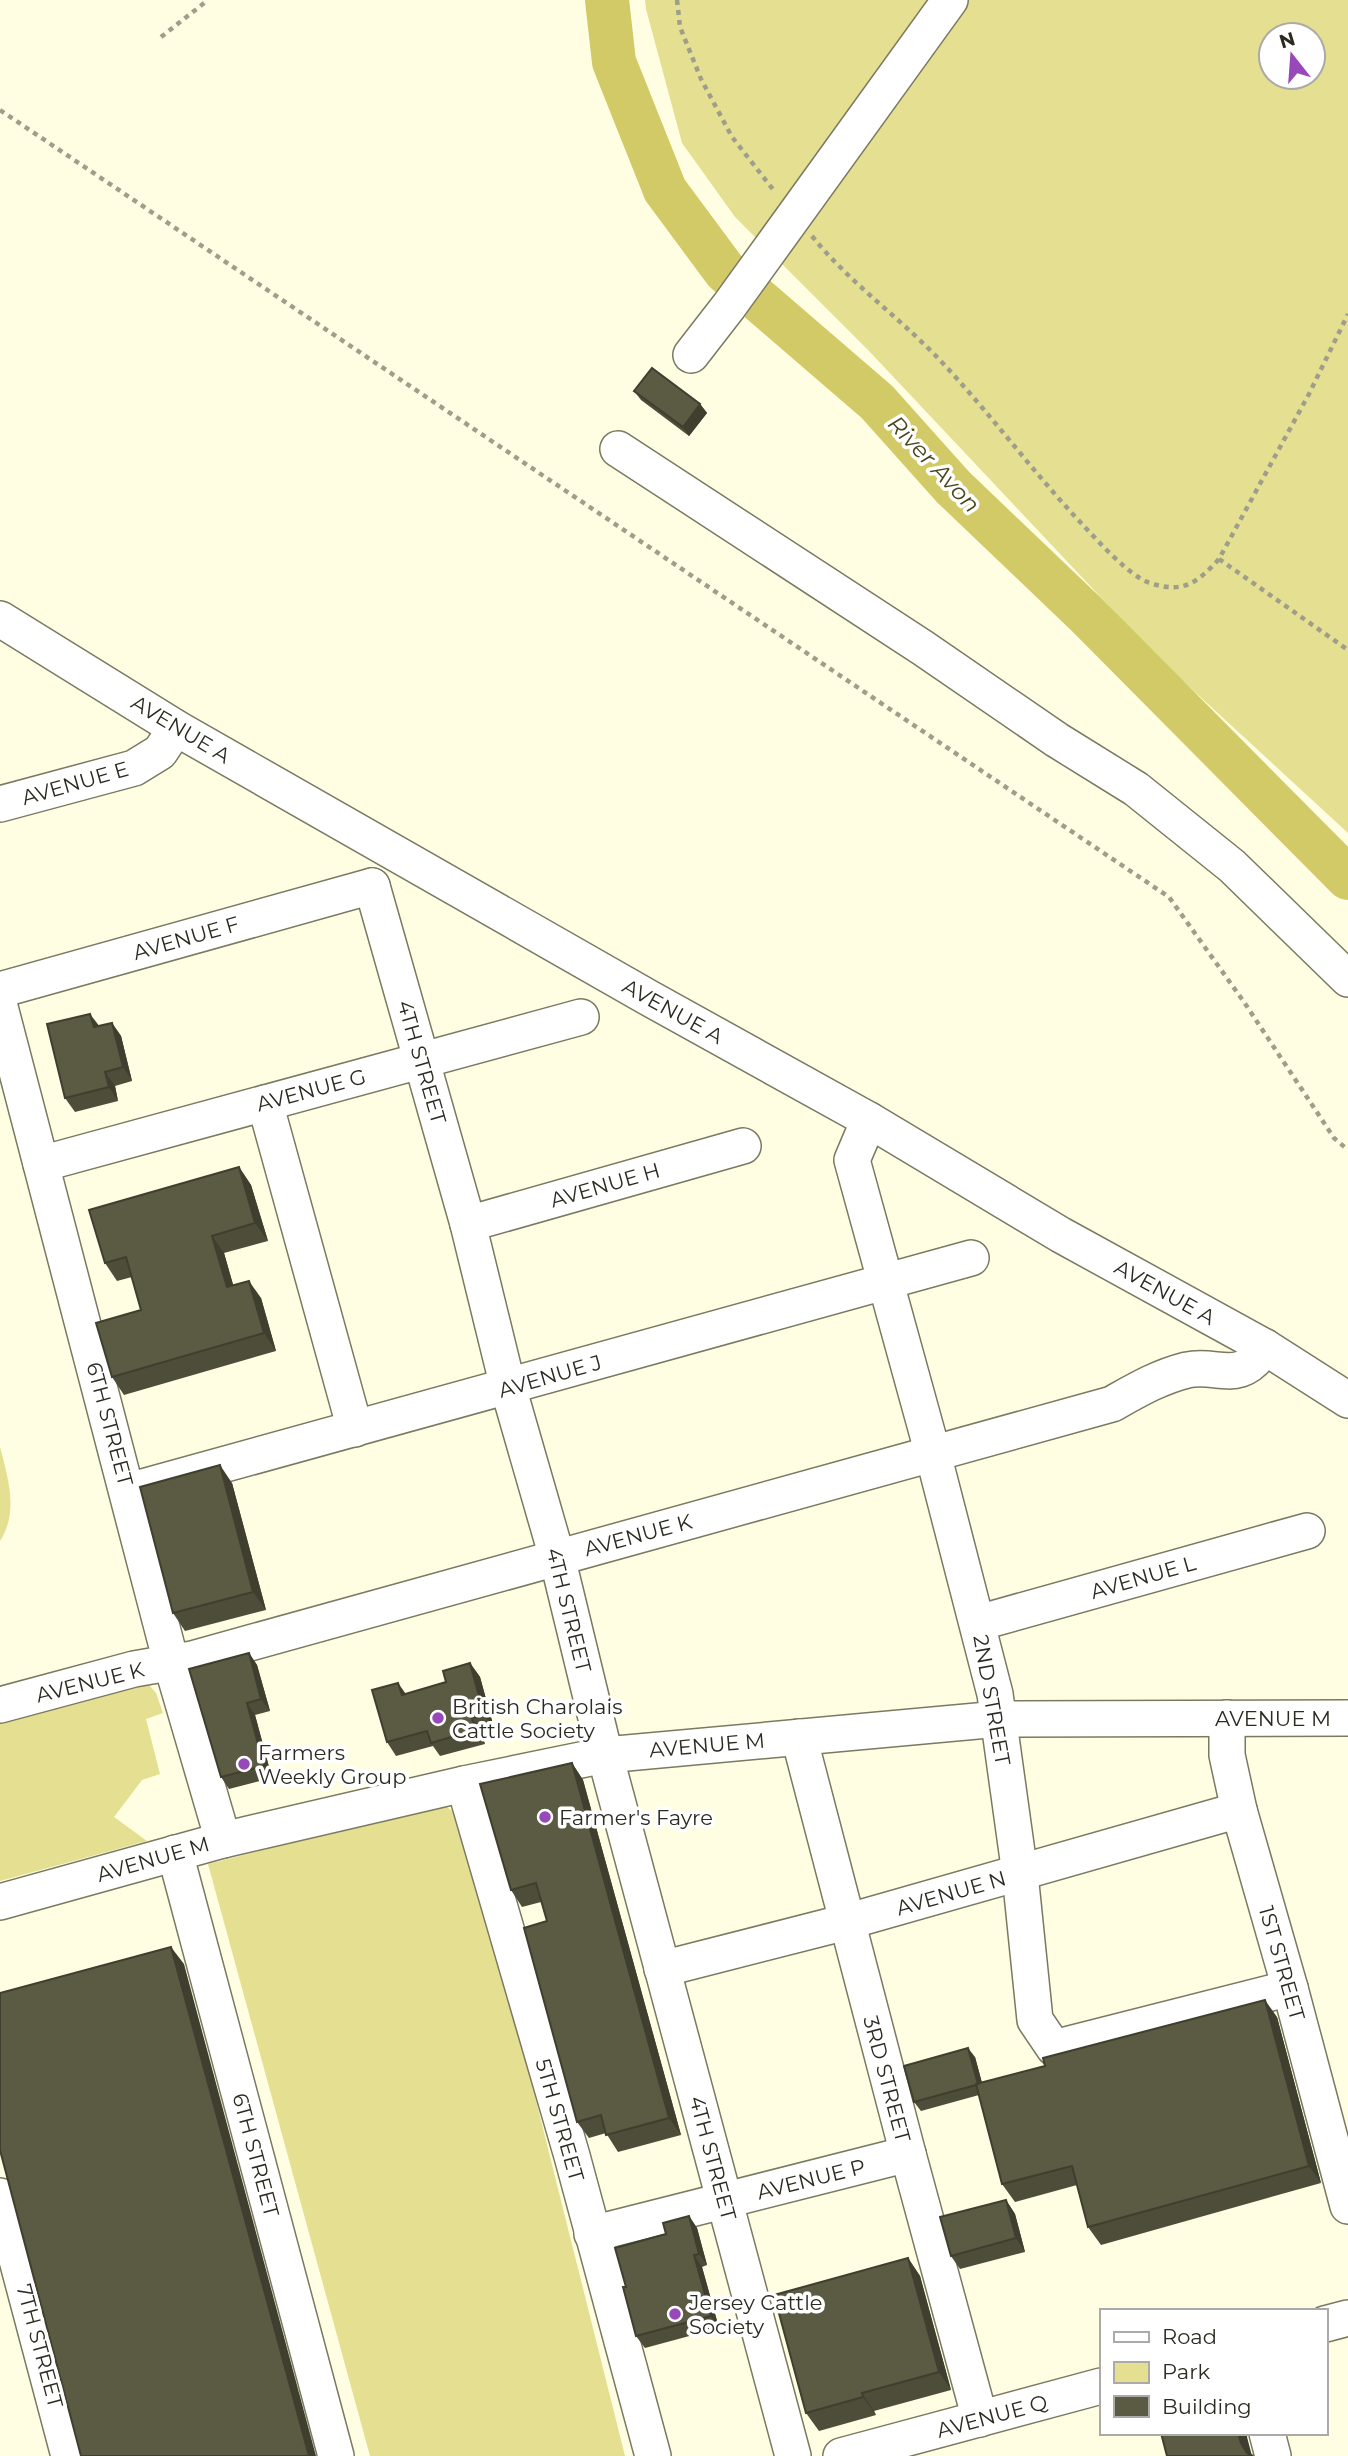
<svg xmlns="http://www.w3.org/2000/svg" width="1348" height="2456" font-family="Montserrat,sans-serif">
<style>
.green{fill:#e5df91;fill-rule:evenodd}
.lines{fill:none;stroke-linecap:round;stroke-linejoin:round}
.river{stroke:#d2ca67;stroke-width:44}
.minor-casing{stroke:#7a7961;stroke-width:38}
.path{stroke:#9f9e8a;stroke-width:4.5;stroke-dasharray:5 5;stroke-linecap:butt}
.minor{stroke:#fff;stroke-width:35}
.wall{fill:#4e4d3a}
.shaded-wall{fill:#403f2f}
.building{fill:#5b5a43;stroke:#403f2f;stroke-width:2}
.poi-dot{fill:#9849b9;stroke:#fff;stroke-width:2.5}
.labels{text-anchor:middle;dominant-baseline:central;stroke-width:7;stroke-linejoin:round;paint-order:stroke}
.street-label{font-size:21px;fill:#2c2b21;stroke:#fff}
.poi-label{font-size:21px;fill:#2c2b21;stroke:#fff;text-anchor:start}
.water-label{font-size:23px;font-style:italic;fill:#49451c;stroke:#fff}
</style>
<rect width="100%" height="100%" fill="#fffee3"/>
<g class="green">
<path d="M 645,0 L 1348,0 L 1348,833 L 1158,658 L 869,351 L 735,217 L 682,143 L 646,9 ZM 1271,35 L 1313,35 L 1313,77 L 1271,77 Z"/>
<path d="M 0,1447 C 8,1478 19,1512 0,1541 Z"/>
<polygon points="149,1685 156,1693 163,1713 146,1719 160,1774 142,1780 114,1817 147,1841 0,1881 0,1721 122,1689"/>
<polygon points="443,1804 459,1816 473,1849 625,2456 370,2456 208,1864"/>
</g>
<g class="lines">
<polyline class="river" points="607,0 614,62 665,190 725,271 877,402 953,487 1086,614 1348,878"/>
<g class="minor-casing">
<g id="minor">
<polyline points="691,355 729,306 950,0"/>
<polyline points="618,449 923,648 1057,740 1136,789 1232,866 1348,979"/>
<polyline points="0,619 176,728 649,998 869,1120 1061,1235 1265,1347 1348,1400"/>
<polyline points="0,804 134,768 160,752 176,728"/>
<polyline points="372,886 468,1224 508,1387 557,1557 605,1755 793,2456"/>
<polyline points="0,990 372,886"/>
<polyline points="0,1007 171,1662 223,1840"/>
<polyline points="265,1103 355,1429"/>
<polyline points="869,1120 852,1160 933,1454 995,1694 1020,1874 1035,2020 1054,2048 1290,1988"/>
<polyline points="41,1164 581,1017"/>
<polyline points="468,1224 743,1146"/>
<polyline points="128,1491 971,1258"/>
<polyline points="978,1623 1307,1531"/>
<path d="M 0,1705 L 134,1669 L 192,1659 L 1112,1404 C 1137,1390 1159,1377 1187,1370 C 1219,1363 1239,1387 1265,1347"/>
<polyline points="1227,1718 1227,1755 1239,1810 1290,1988 1348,2206"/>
<polyline points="799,1737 908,2154 980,2419"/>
<polyline points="464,1784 572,2156 653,2456"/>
<polyline points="175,1853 336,2456"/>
<polyline points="0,1902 223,1840 464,1784 605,1755 999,1719 1348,1718"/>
<polyline points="662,1969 846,1922 1239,1810"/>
<polyline points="0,2196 69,2456"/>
<polyline points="592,2234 908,2154"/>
<polyline points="1325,2324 1348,2318"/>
<polyline points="1267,2433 1273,2456"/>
<polyline points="841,2456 1101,2386"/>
</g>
</g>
<g class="path">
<polyline points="677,0 680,27 701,79 732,137 775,192"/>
<polyline points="161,37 208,0"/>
<polyline points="0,110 1169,897 1244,1002 1334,1138 1348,1150"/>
<path d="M 812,236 C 848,281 895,314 935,355 C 987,409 1031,470 1082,524 C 1098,541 1129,576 1150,583 C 1183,594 1197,583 1219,559 L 1309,394 L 1348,314"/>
<polyline points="1219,559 1348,650"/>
</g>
<use href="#minor" class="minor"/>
</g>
<g class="wall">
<polygon points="634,391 700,404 707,413 689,436 641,400"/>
<polygon points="112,1023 121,1036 132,1081 115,1086 118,1101 75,1112 65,1098 99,1026"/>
<polygon points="239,1167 251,1185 268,1241 224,1253 233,1285 261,1298 276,1351 124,1395 112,1377 141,1310 132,1277 117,1281 105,1263"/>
<polygon points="232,1483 266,1610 185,1631 173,1613"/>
<polygon points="249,1653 257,1665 270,1711 255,1715 272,1778 229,1789 221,1777"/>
<polygon points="470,1663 480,1677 494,1728 481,1732 485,1744 440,1756 433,1746 396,1756 387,1742 406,1694 446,1682"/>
<polygon points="572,1763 583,1780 681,2135 618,2152 606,2133 589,2138 577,2122 547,1921 541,1902 522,1907 511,1890"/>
<polygon points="1277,2017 1321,2183 1101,2245 1088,2227 1077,2185 1015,2202 1002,2184 979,2095 921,2111 914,2102 975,2057 982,2083"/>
<polygon points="1006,2200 1015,2214 1025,2252 960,2269 951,2256"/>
<polygon points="689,2216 697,2228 707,2265 702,2267 719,2328 645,2348 636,2336 666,2234"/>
<polygon points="908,2258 920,2276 951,2390 874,2411 876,2415 819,2431 806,2413"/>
</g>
<g class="shaded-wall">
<polygon points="700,404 707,413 689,436 683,427"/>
<polygon points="90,1014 100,1027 94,1027"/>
<polygon points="112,1023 121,1036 132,1081 123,1067"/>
<polygon points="105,1072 115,1086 118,1101 109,1087"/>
<polygon points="239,1167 251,1185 268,1241 255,1223"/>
<polygon points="212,1236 224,1253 239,1305 227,1287"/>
<polygon points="249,1281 261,1298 276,1351 264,1333"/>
<polygon points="220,1465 232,1483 266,1610 253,1592"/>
<polygon points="249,1653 257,1665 270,1711 261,1699"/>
<polygon points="470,1663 480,1677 494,1728 484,1715"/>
<polygon points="398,1683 408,1697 402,1695"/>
<polygon points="247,1703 255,1715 272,1778 264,1766"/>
<polygon points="472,1718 481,1732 485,1744 475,1730"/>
<polygon points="572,1763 583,1780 681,2135 669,2118"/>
<polygon points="171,1947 184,1964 316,2456 309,2456"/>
<polygon points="1265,2000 1277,2017 1321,2183 1309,2166"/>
<polygon points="968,2048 975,2057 985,2094 978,2084"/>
<polygon points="1006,2200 1015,2214 1025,2252 1016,2238"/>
<polygon points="689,2216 697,2228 707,2265 699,2254"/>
<polygon points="694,2255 702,2267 719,2328 711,2316"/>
<polygon points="908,2258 920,2276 951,2390 939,2372"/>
<polygon points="862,2393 874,2411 876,2415 863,2397"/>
<polygon points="1238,2433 1248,2433 1247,2437 1252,2456 1249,2456 1241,2443"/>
</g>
<g class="building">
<polygon points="652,368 700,404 683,427 634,391"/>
<polygon points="90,1014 94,1027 112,1023 123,1067 105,1072 109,1087 65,1098 47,1024"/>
<polygon points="239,1167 255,1223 212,1236 227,1287 249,1281 264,1333 112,1377 96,1323 141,1310 126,1257 105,1263 89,1210"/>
<polygon points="220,1465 253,1592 173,1613 140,1487"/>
<polygon points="249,1653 261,1699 247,1703 264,1766 221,1777 189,1669"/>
<polygon points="470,1663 484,1715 472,1718 475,1730 431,1743 427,1731 387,1742 372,1690 398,1683 402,1695 446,1682 443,1671"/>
<polygon points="572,1763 669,2118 606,2135 601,2115 577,2122 524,1928 547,1921 536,1883 511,1890 480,1784"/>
<polygon points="171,1947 309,2456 81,2456 0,2150 0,1993"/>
<polygon points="1265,2000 1309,2166 1088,2227 1072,2166 1002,2184 976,2084 1045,2066 1043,2058"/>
<polygon points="968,2048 978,2084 976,2084 976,2085 914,2102 904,2066"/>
<polygon points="1006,2200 1016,2238 951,2256 940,2217"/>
<polygon points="689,2216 699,2254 694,2255 711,2316 636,2336 623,2287 626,2287 615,2248 666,2234 663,2223"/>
<polygon points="908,2258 939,2372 862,2393 863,2397 806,2413 774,2295"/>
<polygon points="1161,2433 1238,2433 1241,2443 1247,2453 1253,2456 1167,2456"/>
</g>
<g class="poi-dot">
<circle cx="438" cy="1718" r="7"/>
<circle cx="244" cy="1764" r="7"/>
<circle cx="545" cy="1817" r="7"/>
<circle cx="675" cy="2314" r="7"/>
</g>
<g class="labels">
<g class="street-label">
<text transform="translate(181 729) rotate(31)">AVENUE A</text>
<text transform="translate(75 783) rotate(-16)">AVENUE E</text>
<text transform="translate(186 938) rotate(-16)">AVENUE F</text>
<text transform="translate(673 1011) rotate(29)">AVENUE A</text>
<text transform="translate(422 1062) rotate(74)">4TH STREET</text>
<text transform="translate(311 1090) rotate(-15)">AVENUE G</text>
<text transform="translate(605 1185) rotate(-16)">AVENUE H</text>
<text transform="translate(1165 1292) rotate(29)">AVENUE A</text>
<text transform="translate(550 1376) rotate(-16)">AVENUE J</text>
<text transform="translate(110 1424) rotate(75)">6TH STREET</text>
<text transform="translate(638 1535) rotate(-15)">AVENUE K</text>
<text transform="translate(1143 1577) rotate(-16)">AVENUE L</text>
<text transform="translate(569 1610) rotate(76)">4TH STREET</text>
<text transform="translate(90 1682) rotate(-14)">AVENUE K</text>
<text transform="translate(992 1700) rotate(80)">2ND STREET</text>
<text x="1273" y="1718">AVENUE M</text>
<text transform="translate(707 1745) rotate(-5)">AVENUE M</text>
<text transform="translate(153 1859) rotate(-16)">AVENUE M</text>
<text transform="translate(951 1893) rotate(-16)">AVENUE N</text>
<text transform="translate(1282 1963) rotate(74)">1ST STREET</text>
<text transform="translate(887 2079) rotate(75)">3RD STREET</text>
<text transform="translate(560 2120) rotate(74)">5TH STREET</text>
<text transform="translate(256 2155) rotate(75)">6TH STREET</text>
<text transform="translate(713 2158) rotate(75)">4TH STREET</text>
<text transform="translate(811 2179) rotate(-14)">AVENUE P</text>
<text transform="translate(40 2346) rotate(75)">7TH STREET</text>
<text transform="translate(992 2416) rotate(-15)">AVENUE Q</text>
</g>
<g class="poi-label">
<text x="452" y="1706">British Charolais<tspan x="452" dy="24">Cattle Society</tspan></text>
<text x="258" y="1752">Farmers<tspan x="258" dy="24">Weekly Group</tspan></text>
<text x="559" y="1817">Farmer's Fayre</text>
<text x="689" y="2302">Jersey Cattle<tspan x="689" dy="24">Society</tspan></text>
</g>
<g class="water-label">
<text transform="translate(934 464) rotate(47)">River Avon</text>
</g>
</g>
<rect x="1100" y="2309" width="228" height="126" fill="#ffffff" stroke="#abaaa6" stroke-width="2"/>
<rect x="1114" y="2332" width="35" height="10" fill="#ffffff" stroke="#abaaa6" stroke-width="2"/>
<text x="1162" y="2344" font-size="21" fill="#2c2b21">Road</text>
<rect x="1114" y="2362" width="35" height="21" fill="#e5df91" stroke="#abaaa6" stroke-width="2"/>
<text x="1162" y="2379" font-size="21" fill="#2c2b21">Park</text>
<rect x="1114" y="2396" width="35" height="21" fill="#5b5a43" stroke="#abaaa6" stroke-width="2"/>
<text x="1162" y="2414" font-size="21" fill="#2c2b21">Building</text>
<g transform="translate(1292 56) rotate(343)"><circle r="33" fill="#ffffff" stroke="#abaaa6" stroke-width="2"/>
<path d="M0-5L12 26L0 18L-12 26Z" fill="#9849b9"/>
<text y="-10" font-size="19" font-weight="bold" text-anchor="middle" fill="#2c2b21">N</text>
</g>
</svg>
